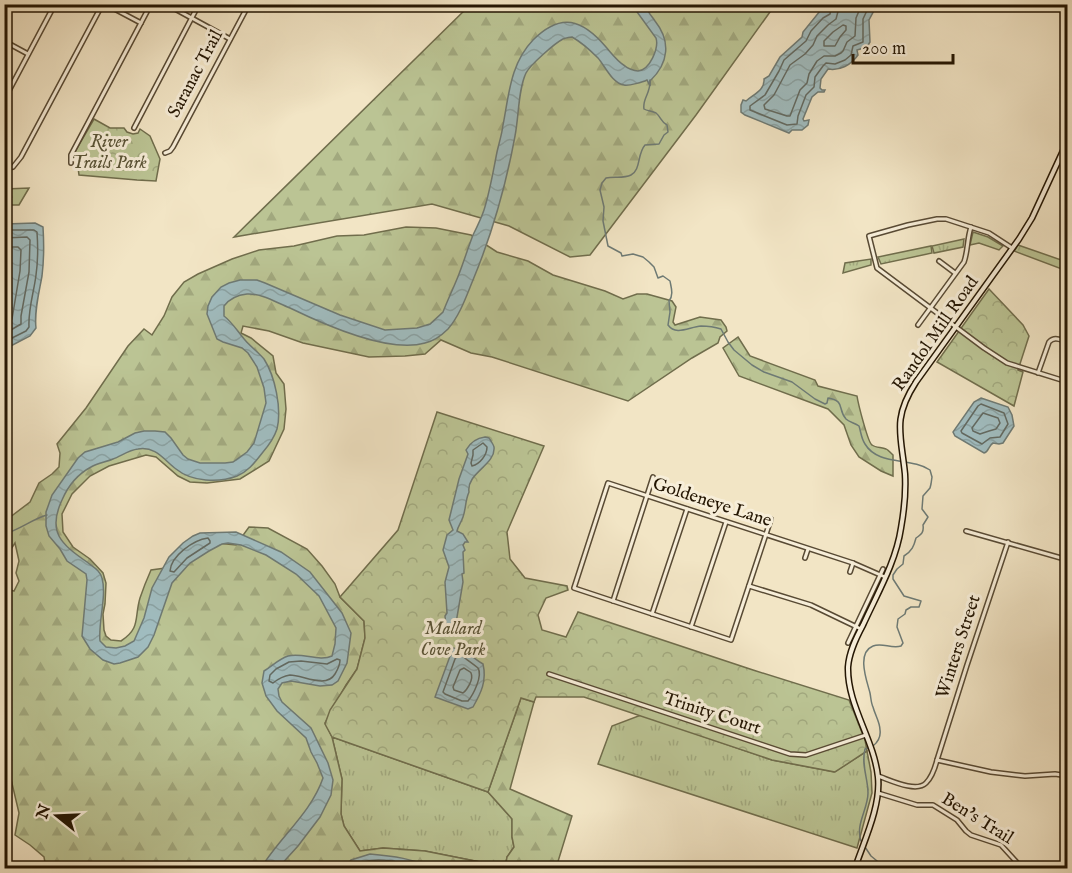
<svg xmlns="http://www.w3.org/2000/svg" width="1072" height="873" font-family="'IM FELL English',serif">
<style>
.grass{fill:url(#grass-tufts);stroke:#706d4c;stroke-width:1.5}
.forest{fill:url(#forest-firs);stroke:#706d4c;stroke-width:1.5}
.park{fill:url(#park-crowns);stroke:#706d4c;stroke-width:1.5}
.water{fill:url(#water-waves);stroke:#6e7a74;stroke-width:1.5}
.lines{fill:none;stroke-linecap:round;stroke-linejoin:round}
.shore{stroke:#626961;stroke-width:1.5}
.stream{stroke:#6e7a74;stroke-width:1.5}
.minor-casing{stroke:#584a34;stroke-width:6}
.tertiary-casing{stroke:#584a34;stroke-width:6}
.secondary-casing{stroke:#241603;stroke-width:7}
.minor{stroke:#f7eed9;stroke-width:3}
.tertiary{stroke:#f7eed9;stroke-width:3}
.secondary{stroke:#f7eed9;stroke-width:4}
.labels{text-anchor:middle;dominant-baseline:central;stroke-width:6;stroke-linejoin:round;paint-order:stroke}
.street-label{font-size:18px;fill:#241603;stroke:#f7eed9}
.park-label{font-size:18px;font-style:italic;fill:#595336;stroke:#f7eed9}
</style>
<defs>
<pattern id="grass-tufts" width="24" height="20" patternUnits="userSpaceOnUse" patternTransform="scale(1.5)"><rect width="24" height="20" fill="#bbc494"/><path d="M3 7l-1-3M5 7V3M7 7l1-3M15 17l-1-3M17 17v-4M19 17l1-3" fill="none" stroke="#a1a87e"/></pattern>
<pattern id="forest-firs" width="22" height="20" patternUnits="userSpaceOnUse" patternTransform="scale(1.5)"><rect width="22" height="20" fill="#bbc494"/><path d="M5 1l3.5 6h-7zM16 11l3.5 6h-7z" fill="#a1a87e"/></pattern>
<pattern id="park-crowns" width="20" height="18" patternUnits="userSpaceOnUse" patternTransform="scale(1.5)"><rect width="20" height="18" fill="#bbc494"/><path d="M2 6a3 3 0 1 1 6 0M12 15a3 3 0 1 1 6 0" fill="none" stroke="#a1a87e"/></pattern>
<pattern id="water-waves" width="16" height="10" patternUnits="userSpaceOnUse" patternTransform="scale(1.5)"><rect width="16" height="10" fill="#a0bcbf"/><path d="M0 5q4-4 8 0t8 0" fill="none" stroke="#8aa1a2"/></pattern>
</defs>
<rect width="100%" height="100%" fill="#f2e5c5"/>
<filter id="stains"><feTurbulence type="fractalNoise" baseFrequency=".00333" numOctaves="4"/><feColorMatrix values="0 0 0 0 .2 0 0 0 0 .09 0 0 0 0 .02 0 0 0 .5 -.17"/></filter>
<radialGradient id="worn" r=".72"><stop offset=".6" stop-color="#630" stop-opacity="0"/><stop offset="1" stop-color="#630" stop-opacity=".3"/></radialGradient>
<g class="grass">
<polygon points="973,232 988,237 1003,246 999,250 979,243 970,245"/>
<polygon points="964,239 963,247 934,253 932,246"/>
<polygon points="1018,245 1067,262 1067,271 1014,251"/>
<polygon points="931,246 932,253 881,264 878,257"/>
<polygon points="871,259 871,265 843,273 845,263"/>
<polygon points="641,715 772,760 834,772 867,751 871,772 872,793 857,848 598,764 612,726"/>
<polygon points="332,737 488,792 512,818 512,837 514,847 507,857 505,868 500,868 495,865 425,851 383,848 360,851 344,826 341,814 342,779"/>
</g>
<g class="forest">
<polygon points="470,5 775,5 696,115 590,255 570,257 509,226 432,204 234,237"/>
<path d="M 406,227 L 436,228 L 471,235 L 497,252 L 528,261 L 553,275 L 605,291 L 623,299 L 637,294 L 647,294 L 672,301 L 676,307 L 673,322 L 675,325 L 700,317 L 721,320 L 726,327 L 727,331 L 720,337 L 718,343 L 692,358 L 628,401 L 492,357 L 471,353 L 441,340 L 425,354 L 405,356 L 369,357 L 303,343 L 269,331 L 243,326 L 241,333 L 251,338 L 273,356 L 276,373 L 284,384 L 286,409 L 284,429 L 269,461 L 240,479 L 207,483 L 190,482 L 178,476 L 156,457 L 146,455 L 109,466 L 90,476 L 72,494 L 62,514 L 63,532 L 73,547 L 90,559 L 103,573 L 106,583 L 105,604 L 103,614 L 104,630 L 106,636 L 111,640 L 121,641 C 141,628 134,618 140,598 C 143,589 147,579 151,570 L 173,567 L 216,543 L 236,545 L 249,527 L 268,528 L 307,549 L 322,566 L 335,584 L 340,597 L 364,621 L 365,638 L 357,669 L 346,685 L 325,723 L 332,737 L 342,779 L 341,814 L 344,826 L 360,851 L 383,848 L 425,851 L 495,865 L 500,868 L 46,868 L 44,857 L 30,845 L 15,835 L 19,813 L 6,758 L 4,741 L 4,591 L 7,589 L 14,591 L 19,581 L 16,573 L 19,561 L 15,543 L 11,549 L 8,559 L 5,561 L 5,521 L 30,502 L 39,483 L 52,474 L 59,467 L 60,453 L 57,444 L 86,408 L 128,346 L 144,329 L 152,335 L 164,316 L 172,297 L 184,282 L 198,274 L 232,259 L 259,250 L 294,246 L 337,236 L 364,235 Z"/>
<path d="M 738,337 L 750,356 L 815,380 L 818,386 L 857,396 C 858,403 868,443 872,445 C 876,448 882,447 886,449 C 887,449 892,454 893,455 L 893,476 L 881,471 L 859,457 L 851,445 L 844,425 L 828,409 L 739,376 L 723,348 Z"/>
<polygon points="521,698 534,702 510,789 572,816 556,868 505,868 507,857 514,847 512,837 512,819 488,792"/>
</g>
<g class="park">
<polygon points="94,119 110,128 124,128 127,132 133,134 138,133 140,129 150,136 160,159 156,181 137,180 79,175 77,160 73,155"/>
<polygon points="29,188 19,205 5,205 5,189"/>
<polygon points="989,289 1023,325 1029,336 1018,370 1023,372 1014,406 937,362"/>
<polygon points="437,412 544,446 507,532 510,559 525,578 567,586 568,590 546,598 538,615 542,630 566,637 578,612 753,670 849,700 865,740 867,751 835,772 772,760 584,697 536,697 534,702 521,698 488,792 332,737 325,724 330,710 357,669 365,638 364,621 340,597 398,530"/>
</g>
<g class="water">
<path d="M 632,5 L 646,5 C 647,12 651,15 655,21 C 671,41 669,63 650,81 L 650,86 L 647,80 C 643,82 629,86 624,85 C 612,83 605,66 598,58 C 590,50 581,42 572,37 C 569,37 566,38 563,39 C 555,43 530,65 526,73 C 518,90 519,116 515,136 C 506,185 492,234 473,280 C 466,297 460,315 448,329 C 442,335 434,341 425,343 C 389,354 323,324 290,308 C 277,303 261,293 247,294 C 237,295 230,298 224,306 L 224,316 C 232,322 238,332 245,340 C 251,347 258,352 264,359 C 275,376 282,409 277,429 C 274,438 269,445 263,452 C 255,462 249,471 237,476 C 219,483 192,482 176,469 C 164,460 156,446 138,449 C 129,450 121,456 113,459 C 106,462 98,463 91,467 C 78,474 68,486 62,500 C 47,532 61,544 87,562 C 93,567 100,570 102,578 C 107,596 98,622 100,641 L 106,647 L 116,648 L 125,646 L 134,641 L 144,618 L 152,588 L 169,557 L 183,543 L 193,536 L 200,533 L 236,532 L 281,552 L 310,572 L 342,613 L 351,633 L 347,663 L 338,681 L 332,685 L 320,686 L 291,681 L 282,683 L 278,689 L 279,696 L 282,702 L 311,728 L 328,763 L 333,780 L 331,795 L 320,817 L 298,846 L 278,868 L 261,868 C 280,837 311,813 323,778 L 317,763 L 311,752 L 306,738 L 277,711 L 266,696 L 262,683 L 264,671 C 272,666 279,659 288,656 C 302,652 319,662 332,656 L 335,644 L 336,628 L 319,596 L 296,574 L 266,555 L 241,545 L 228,543 L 222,544 L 209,551 L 190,563 L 172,583 L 154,635 L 148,647 L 138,657 L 120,663 L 114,664 L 103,660 L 90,649 L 82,636 L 87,580 L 86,574 L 67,561 L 60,549 L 49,536 L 46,526 L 46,512 L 52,495 L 78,458 L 85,452 L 118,442 L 135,433 L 144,431 L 155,431 L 165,432 L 171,438 L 183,455 L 188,459 L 200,463 L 225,463 L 233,462 L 247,452 L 254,443 L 266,403 L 264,388 L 257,367 L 248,353 L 242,348 L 223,342 L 217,339 L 207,314 L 208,306 L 212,297 L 221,287 L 229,283 L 240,280 L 257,280 L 265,283 L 340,315 L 385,330 L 417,328 L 430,324 L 443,312 C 448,299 454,287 459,274 C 464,261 468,248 473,235 C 477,227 481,219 484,210 C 490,191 493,172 497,152 C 499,143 502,134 503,125 C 509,95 510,64 533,40 C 561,12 582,19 606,47 C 612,54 617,61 625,66 C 627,68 634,71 638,71 C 650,70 659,48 656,38 Z"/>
<path d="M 829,5 L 877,5 L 869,20 L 870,42 L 867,47 L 857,50 L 858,55 C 851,65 840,71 828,69 L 821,79 L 820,88 L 822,90 L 825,90 L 824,92 L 818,92 L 812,97 L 803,119 L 804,121 L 809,120 L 808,125 L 802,130 L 792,130 L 789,133 L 745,115 L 741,112 L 741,105 L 743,100 L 746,101 C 754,94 765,90 764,79 L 769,76 L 780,57 L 802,37 L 803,32 L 820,11 L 826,11 L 825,9 Z"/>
<path d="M 35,223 L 43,227 C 44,243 44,260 42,276 C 39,293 34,311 36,328 L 30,336 L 5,349 L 5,224 Z"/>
<path d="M 981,398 L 1008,407 L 1012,415 L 1014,426 L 1003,443 L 999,444 L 993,443 C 988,446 989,452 984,453 L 955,436 L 953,432 L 974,402 Z"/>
<path d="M 485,437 L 489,438 C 490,439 494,446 494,447 C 496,465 466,473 469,492 C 465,501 466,509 463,517 C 461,523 458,526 457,531 L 463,534 L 468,542 L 465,542 L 463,545 L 465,550 L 463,552 L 464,573 L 462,574 L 463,582 L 456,623 L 455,627 L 451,628 L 446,627 L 445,616 L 447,613 L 445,582 L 449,567 L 443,550 L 447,535 L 453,530 L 449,520 L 459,479 L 468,454 L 466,450 C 470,443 477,438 485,437 Z"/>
<path d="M 453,648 C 467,649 471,657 483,664 C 487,681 481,693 473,707 L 468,709 L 435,697 Z"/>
<path d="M 370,854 C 394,856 413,859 435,868 L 413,868 L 398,866 L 390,868 L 345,868 L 351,860 Z"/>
</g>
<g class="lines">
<g class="shore">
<polyline points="832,4 830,14 823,18 811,31 806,41 784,60 779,71 765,95 750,106 750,110 787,125 797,124 798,116 806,95 814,87 815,77 823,66 826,63 835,64 845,60 851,55 853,46 863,42 863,19 870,4"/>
<polyline points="840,4 836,19 828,25 817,36 813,45 805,54 790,65 774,95 764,105 765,109 787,116 790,116 800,90 807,83 809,74 817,61 824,56 835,56 841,53 843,51 847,42 855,36 856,18 862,4"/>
<polygon points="843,25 846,26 846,30 840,37 835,46 824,46 824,41 833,32"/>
<path d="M 4,230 L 34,230 L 37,232 C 38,246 38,261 36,275 C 34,292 28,309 29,327 L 26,331 L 4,342"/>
<polyline points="4,238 27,237 30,240 29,272 21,316 21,324 4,334"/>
<polyline points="4,247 18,247 21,250 20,271 12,319 4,324"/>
<polygon points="981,404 1004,413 1008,424 1000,437 990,438 982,444 962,433 961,431 978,406"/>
<polygon points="983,413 998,418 1000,423 996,429 989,431 980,434 973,431 972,428"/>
<path d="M 483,443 L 487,447 C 487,455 480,464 472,466 L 471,463 L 473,455 L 473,450 Z"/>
<path d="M 208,538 L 210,541 L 210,543 L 187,558 L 174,572 L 170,571 C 171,556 193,540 208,538 Z"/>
<path d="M 458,655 L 462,656 C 466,659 476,666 478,668 C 483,676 473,695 468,701 L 462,701 L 445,694 L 443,692 L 455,659 Z"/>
<path d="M 337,659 L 340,660 C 340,665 338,669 335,674 C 326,689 303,675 290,675 C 283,676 278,679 273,683 L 269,681 L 270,675 L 276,669 L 289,662 L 301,661 L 327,664 Z"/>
<path d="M 464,668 C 465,669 471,672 471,673 C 474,679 467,690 463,693 L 454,690 L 453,687 L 460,670 Z"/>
<path d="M 352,868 C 368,854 400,861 418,868"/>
</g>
<g class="stream">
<path d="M 650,80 C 651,93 642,99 644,109 C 647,111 652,111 656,113 C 661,117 661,122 667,125 L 668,132 L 664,135 L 659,144 L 645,145 C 637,154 641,170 631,175 C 623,179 614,176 606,178 L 602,183 L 600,190 L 604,207 L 603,221 L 608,246 L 621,253 L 622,256 L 633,254 L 643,257 L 649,262 L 654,267 L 658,278 L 663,276 L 670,281 C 671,287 674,295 669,301 L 670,312 L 668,325 C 676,336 689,327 701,326 C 708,326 715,327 721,329 L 728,342 L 734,350 L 752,365 L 764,372 L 792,382 L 815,399 L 825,404 L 827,403 L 828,398 C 846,401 837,409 846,419 C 849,422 855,423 859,426 C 861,432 861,438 865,444 C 878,466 911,457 930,470 L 932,477 L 931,484 L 930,488 L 923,496 L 922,509 L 928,517 L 923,525 C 924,532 922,534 916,538 C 914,546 912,551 904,556 L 903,564 L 897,569 L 893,575 L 893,579 L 904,596 L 921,601 L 919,607 L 911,607 L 906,610 L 905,614 L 898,619 L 897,627 L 903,643 L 901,646 C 891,649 882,642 873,646 C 856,653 867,681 870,693 C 871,698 871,703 873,707 C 875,715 880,722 880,730 C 881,737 878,742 873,746"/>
<path d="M 4,534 C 20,530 32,519 47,515"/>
<path d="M 861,841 C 855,825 868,809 868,793 C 868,778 861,765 865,749 L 868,748"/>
<polyline points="865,847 871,856 882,865 883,868"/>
</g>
<g class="minor-casing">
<g id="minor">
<polyline points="166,4 230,39"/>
<polyline points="4,41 28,54"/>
<polyline points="4,100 55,4"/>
<polyline points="134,128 199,4"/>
<polyline points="165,153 170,151 173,147 249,4"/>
<polyline points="71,163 71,155 151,4"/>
<polyline points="4,169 13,167 21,157 101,7 109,6 141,23"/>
<polyline points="1012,248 989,233 946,219 937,219 908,225 869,236 877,268 984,348 1007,363 1068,382"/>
<polyline points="939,261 955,273"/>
<path d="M 918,325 L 964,262 C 968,251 967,239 971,227"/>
<path d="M 1038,373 L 1049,342 C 1055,336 1060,340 1068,342"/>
<path d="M 771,519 C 758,559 744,600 731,640 L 574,588 L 608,483 L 853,563 L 885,577"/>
<polyline points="966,531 1068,560"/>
<polyline points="805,558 808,549"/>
<polyline points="850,572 853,563"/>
<polyline points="749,586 811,605 861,629"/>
<polyline points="613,601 653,477"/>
<polyline points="652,614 687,509"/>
<polyline points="691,627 726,522"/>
<polyline points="848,643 883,569"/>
<polyline points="549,674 763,745 790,754 806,755 866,735"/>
<polyline points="937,760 967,665 1008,542"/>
<polyline points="878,793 917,805 933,805 957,820 966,831 971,835 1001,845 1022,868"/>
</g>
</g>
<g class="tertiary-casing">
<path id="tertiary" d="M 878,776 C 890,780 916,793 926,783 C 932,777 935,768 937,760 L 991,772 L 1025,776 L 1055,774 L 1068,776"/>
</g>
<g class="secondary-casing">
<path id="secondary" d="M 855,868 C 864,841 881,806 878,777 C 874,739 847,705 848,667 C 849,652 856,638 863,625 C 877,594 896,562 901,528 C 904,511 906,491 905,474 C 901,434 892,419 916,382 L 1019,239 L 1032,218 L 1068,140"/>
</g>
<use href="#minor" class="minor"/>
<use href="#tertiary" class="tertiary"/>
<use href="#secondary" class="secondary"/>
</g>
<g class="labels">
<g class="street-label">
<text transform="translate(196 74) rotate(-62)">Saranac Trail</text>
<text transform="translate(936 334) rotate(-55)">Randol Mill Road</text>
<text transform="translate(712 503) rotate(18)">Goldeneye Lane</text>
<text transform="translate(959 647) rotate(-72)">Winters Street</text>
<text transform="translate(712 714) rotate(18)">Trinity Court</text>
<text transform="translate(977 819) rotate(32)">Ben's Trail</text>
</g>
<g class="park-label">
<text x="109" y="142">River<tspan x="109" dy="21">Trails Park</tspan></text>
<text x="453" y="629">Mallard<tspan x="453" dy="21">Cove Park</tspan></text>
</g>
</g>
<rect width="1072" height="873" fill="none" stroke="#f2e5c5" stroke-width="24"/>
<rect x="6" y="6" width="1060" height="861" fill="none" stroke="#241603" stroke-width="3"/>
<rect x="12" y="12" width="1048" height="849" fill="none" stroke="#241603" stroke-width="1.5"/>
<g transform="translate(57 816) rotate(288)" stroke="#f7eed9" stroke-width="4.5" paint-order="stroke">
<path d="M0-4.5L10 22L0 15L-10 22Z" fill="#241603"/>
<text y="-9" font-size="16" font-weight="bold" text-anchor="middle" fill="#241603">N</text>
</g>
<path d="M853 54v9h100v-9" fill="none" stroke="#241603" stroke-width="3"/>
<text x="862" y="54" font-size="18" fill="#241603" stroke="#f7eed9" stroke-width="4.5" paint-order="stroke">200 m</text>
<rect width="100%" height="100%" filter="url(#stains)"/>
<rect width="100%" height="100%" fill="url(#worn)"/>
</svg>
